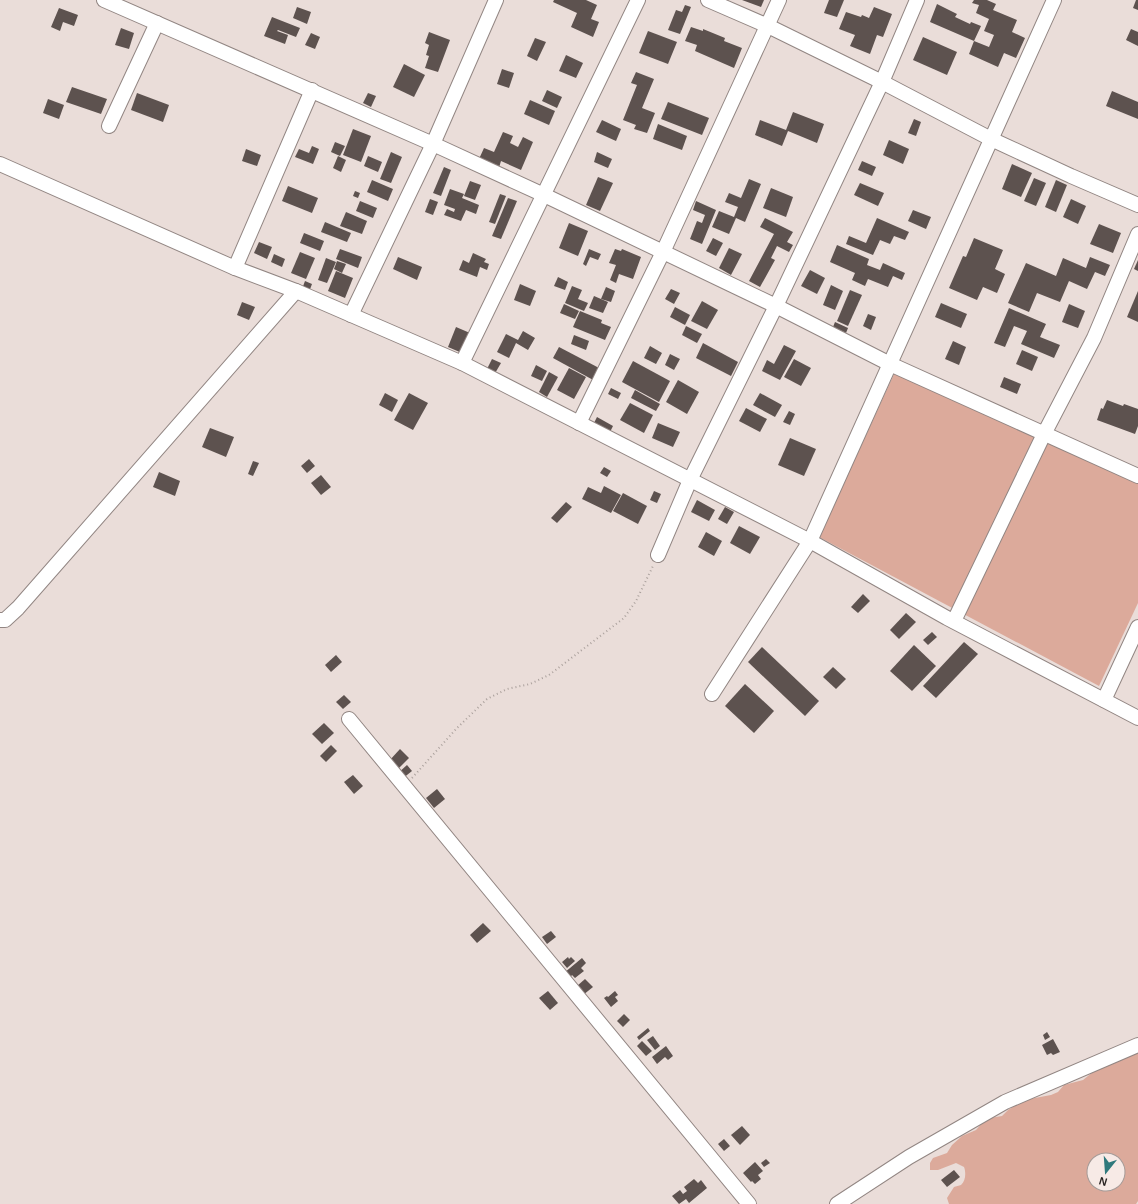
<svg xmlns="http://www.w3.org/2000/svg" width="1138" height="1204" font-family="Arial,sans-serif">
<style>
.green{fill:#dcaa9b;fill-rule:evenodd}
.building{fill:#5d524f}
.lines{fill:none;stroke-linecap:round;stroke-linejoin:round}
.street-casing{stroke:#928683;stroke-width:16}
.path{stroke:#aba19d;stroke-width:2;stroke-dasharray:1 3;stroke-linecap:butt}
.street{stroke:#fff;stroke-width:14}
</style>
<rect width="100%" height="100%" fill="#eaddd9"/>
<g class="green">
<polygon points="895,372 1138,482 1138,603 1099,686 819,537"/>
<path d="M 1138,1050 L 1138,1201 L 1136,1204 L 949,1204 L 947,1198 L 954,1187 C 956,1186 959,1186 961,1185 C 966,1181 966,1172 964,1167 L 956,1163 L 938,1170 L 930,1170 L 930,1163 L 933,1158 L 947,1153 L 952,1145 L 962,1136 L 976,1130 L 983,1122 L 990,1118 L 1002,1116 L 1008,1110 L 1024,1100 L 1051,1095 L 1058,1092 L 1064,1085 L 1083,1080 L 1104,1063 ZM 1094,1160 L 1118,1160 L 1118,1184 L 1094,1184 Z"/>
</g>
<g class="building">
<polygon points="554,0 586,0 597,5 591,19 599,22 593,37 571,27 577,13 553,2"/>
<polygon points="742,0 764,0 761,7"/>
<polygon points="829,0 844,0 837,17 824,13"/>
<polygon points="974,0 987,0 996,4 993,10 1017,20 1012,32 1025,38 1016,58 1004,53 998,67 969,54 974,41 989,47 994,35 984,31 989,19 976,13 979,5 972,3"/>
<polygon points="1136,0 1138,0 1138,10 1133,8"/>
<polygon points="937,4 957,14 955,17 970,24 971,22 981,26 974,41 930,22"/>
<polygon points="685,5 691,7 680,34 668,30 676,10 682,12"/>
<polygon points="297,7 311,12 307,24 293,18"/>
<polygon points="874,7 892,14 883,37 877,35 870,54 850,46 855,35 839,29 846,12 861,17 862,15 869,18"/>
<polygon points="59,8 78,15 74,26 63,22 60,31 51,27"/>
<polygon points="272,17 300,28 296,37 278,30 277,31 288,35 285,44 264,36"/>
<polygon points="691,27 703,31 703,29 725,38 724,41 742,48 734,68 695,51 697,45 685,41"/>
<polygon points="121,28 134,33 129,49 115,45"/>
<polygon points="1131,29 1138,32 1138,46 1126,40"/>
<polygon points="648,31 677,42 668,64 639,53"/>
<polygon points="429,32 450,40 438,72 425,68 429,56 426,55 429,45 425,43"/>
<polygon points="311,33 320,37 315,49 305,45"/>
<polygon points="923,37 957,52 947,75 913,60"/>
<polygon points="535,38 546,42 537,61 527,56"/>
<polygon points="566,55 583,63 576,78 559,71"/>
<polygon points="404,64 425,75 414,97 393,87"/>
<polygon points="502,69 514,73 509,88 497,84"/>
<polygon points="636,72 654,79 642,108 655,113 647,133 634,129 636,125 623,120 637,85 631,83"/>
<polygon points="72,87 107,99 101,114 66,102"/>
<polygon points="547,90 562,97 557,108 542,101"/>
<polygon points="1112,91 1138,102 1138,119 1106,106"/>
<polygon points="137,93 169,105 163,122 131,110"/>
<polygon points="368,93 376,96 371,107 363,103"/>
<polygon points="48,99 64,105 59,119 43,113"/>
<polygon points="530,100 555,111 549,125 524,114"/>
<polygon points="668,102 709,118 702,135 661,119"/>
<polygon points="793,112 824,124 817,143 788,131 782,146 755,135 760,120 786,130"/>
<polygon points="914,119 921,122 916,136 908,133"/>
<polygon points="602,120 621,129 616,141 596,132"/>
<polygon points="658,124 687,136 682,150 653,139"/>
<polygon points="353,129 371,136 361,162 343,155"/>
<polygon points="503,132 513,136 510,143 518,147 523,137 533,142 521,170 501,161 498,171 479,159 484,148 494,152"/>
<polygon points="889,140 909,149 903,164 883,155"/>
<polygon points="335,142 345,146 340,156 331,152"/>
<polygon points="312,146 319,149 313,164 295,157 299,149 309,153"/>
<polygon points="246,149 261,155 257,166 242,161"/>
<polygon points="391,152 402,157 391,183 380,179"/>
<polygon points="597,152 612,159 608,168 594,162"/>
<polygon points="338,156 346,160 341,172 333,168"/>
<polygon points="368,156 382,162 378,172 364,166"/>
<polygon points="862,161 876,167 872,176 858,170"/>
<polygon points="1012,164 1032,173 1021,197 1002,189"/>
<polygon points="444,167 451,170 441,196 433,193"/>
<polygon points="598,177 613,183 600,211 586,205"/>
<polygon points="1034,178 1046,183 1036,206 1024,201"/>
<polygon points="749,179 761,184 745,222 736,218 729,234 712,227 719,211 734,217 738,207 725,202 729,193 741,198"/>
<polygon points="372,180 393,189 388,201 367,192"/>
<polygon points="1056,180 1067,185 1056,212 1045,207"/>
<polygon points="470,181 481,185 475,200 464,196"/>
<polygon points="860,183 884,193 878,206 854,195"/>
<polygon points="288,186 318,198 312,213 282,201"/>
<polygon points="771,188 793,197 786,217 763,208"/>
<polygon points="450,189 464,194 462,198 479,205 476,214 466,210 461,221 444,215 447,209 454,212 455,209 444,205"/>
<polygon points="355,191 360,193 358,198 353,196"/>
<polygon points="500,194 506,196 495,224 489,222"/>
<polygon points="508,198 517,201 501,239 492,236"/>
<polygon points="430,199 438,202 433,215 425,212"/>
<polygon points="1071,199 1086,206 1078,224 1063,217"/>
<polygon points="360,201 377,208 373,218 356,211"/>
<polygon points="696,201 716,210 702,244 690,239 697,221 702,223 705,215 693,210"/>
<polygon points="913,210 931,217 926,229 908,221"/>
<polygon points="346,212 367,221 362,234 340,226"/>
<polygon points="765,218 793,232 787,242 793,245 789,252 777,246 771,258 775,260 760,287 749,281 774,234 760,227"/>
<polygon points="877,218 909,232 905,240 894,236 890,244 880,240 873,255 846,244 849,236 866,243"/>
<polygon points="325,222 351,233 347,242 321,232"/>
<polygon points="569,223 588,231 578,256 559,248"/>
<polygon points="1099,224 1121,233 1113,253 1090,244"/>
<polygon points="304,233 324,241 320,251 300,243"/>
<polygon points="713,238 723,243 716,256 706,251"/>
<polygon points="974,238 1003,250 995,269 1005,274 997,293 983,287 977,300 949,288 963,256 966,257"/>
<polygon points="259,242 272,247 267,259 254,253"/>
<polygon points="837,245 869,259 867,265 880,270 883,263 905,273 902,280 893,276 888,287 868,279 865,286 852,280 855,273 830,262"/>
<polygon points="729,248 742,254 731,275 719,268"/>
<polygon points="340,249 362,257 358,268 336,259"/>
<polygon points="589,249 601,254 598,260 590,257 586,266 583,264"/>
<polygon points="615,249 621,251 622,249 641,257 633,279 619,274 616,283 610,280 616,265 609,263"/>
<polygon points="300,252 315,258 306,279 291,273"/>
<polygon points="473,253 486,259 484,262 489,264 487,270 480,267 477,277 459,270 463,260 469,263"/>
<polygon points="274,254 285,259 282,267 271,262"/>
<polygon points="398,257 422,267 417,280 393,269"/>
<polygon points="1090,257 1110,265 1105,276 1095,272 1087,289 1069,281 1060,302 1037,293 1029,312 1008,303 1026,263 1056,276 1063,258 1086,268"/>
<polygon points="326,258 336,262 327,283 318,280"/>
<polygon points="1138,260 1138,271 1134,269"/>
<polygon points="337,261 346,264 342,273 334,269"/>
<polygon points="810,270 825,278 817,294 801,286"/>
<polygon points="336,271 353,278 345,298 328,291"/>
<polygon points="558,277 568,282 565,290 554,286"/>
<polygon points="305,281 312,284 309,292 302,289"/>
<polygon points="520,284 536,291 530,306 514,300"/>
<polygon points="831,285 843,291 835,310 823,305"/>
<polygon points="572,286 582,290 578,299 588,303 584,311 565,303"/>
<polygon points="606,287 615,291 611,302 601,299"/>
<polygon points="671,289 680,293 674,304 665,299"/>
<polygon points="850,290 862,295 848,326 837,321"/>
<polygon points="1138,291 1138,322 1127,317"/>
<polygon points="594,296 608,302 603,313 589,308"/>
<polygon points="702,301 718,310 707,329 691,321"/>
<polygon points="242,302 255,307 249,320 237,315"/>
<polygon points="941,303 967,314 961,328 935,317"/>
<polygon points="564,304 579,311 575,319 560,313"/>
<polygon points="1069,304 1085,311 1078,328 1062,322"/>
<polygon points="675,307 690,315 685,325 670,317"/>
<polygon points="1009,308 1046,324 1040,337 1060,345 1054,358 1021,344 1027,331 1014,326 1005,347 994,343"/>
<polygon points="580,311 602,320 601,323 611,327 605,340 573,327"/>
<polygon points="868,314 876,317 871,330 863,326"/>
<polygon points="835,322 848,328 846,333 833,327"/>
<polygon points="686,326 702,334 697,343 682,335"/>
<polygon points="456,327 470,333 462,353 448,347"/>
<polygon points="523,331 535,338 528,350 516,343 509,358 497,352 506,334 518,340"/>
<polygon points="574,335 589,341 586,350 571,344"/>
<polygon points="953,341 966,347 959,365 945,359"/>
<polygon points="703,343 738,362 731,376 696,358"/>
<polygon points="784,345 796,351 780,380 762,371 767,360 774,364"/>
<polygon points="650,346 662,353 656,364 644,358"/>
<polygon points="559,347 601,369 595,381 553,358"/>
<polygon points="1022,350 1038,357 1032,371 1016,364"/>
<polygon points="670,354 680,359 674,370 665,365"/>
<polygon points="492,359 501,363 494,375 486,371"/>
<polygon points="794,359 811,368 801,386 784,377"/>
<polygon points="633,361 670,381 659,402 622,382"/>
<polygon points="536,365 547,371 542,381 531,376"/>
<polygon points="569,368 586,377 574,399 557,390"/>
<polygon points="549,372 558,377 547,397 539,392"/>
<polygon points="1004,377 1021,384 1017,394 1000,387"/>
<polygon points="678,380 699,392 687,414 666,402"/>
<polygon points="611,388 621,393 618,399 608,394"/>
<polygon points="635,390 660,404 656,411 631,398"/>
<polygon points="385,393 398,400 392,412 379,405"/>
<polygon points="409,393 428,403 413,430 394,420"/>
<polygon points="760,393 782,405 775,417 753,405"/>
<polygon points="1107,400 1123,406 1124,404 1138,409 1138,426 1135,434 1097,420 1101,408 1103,409"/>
<polygon points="630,403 653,415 644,433 620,420"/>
<polygon points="746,408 767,419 760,432 739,421"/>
<polygon points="789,411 795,414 790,425 783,422"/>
<polygon points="597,417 613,426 610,432 594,423"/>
<polygon points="658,423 680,432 673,447 652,438"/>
<polygon points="210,428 234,437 226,457 202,447"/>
<polygon points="790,438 816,449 804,476 778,465"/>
<polygon points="309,459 315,466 307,473 301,466"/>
<polygon points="253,461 259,463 253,476 248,474"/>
<polygon points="604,467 611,471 607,477 600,473"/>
<polygon points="159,472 180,481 175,496 153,487"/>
<polygon points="321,475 331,487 321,495 311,483"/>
<polygon points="604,486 621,495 611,513 582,499 588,487 601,493"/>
<polygon points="654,491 661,494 657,503 650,500"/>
<polygon points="623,493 647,506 638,524 613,511"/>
<polygon points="697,500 715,510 709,521 691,512"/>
<polygon points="566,502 572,507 557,523 551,518"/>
<polygon points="725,507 734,512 727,524 718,519"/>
<polygon points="739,526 760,537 750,554 730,543"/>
<polygon points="706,532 722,541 714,556 698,547"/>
<polygon points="863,594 870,601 858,613 851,607"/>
<polygon points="906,613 916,622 899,639 890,630"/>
<polygon points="932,632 937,637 928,645 923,640"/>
<polygon points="964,642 978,654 936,698 923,686"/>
<polygon points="914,645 936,666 912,691 890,671"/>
<polygon points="762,647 819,701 805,716 748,662"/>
<polygon points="336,655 342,662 331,672 325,665"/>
<polygon points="833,667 846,679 836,689 823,677"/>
<polygon points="745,684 774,711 754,733 725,706"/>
<polygon points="344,695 351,702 343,709 336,702"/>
<polygon points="324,723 334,733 322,744 312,734"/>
<polygon points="331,745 337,751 326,762 320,756"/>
<polygon points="400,749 409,758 398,769 389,761"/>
<polygon points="407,765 412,771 402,779 397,774"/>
<polygon points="353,775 363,786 354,794 344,782"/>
<polygon points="437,789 445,799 434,808 426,798"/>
<polygon points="483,923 491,931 477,943 470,935"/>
<polygon points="551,931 556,937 547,944 542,937"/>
<polygon points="568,957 569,959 571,957 575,961 567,968 562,962"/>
<polygon points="582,958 586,963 581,968 584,971 575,978 572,975 569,979 564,973"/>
<polygon points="585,979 593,987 583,995 577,986"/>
<polygon points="548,991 558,1003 550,1010 539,998"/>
<polygon points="615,991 618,995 615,997 618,1001 611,1007 604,998 607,996 608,997"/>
<polygon points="624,1014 630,1020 623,1027 617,1021"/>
<polygon points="648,1028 650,1031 639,1040 637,1037"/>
<polygon points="1047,1032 1050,1037 1045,1040 1043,1035"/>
<polygon points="653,1036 660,1046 655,1050 647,1040"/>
<polygon points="1053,1039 1060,1052 1053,1055 1051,1053 1047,1055 1042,1045"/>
<polygon points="642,1041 652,1051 646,1056 637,1046"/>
<polygon points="666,1046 673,1056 668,1060 665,1057 657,1064 652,1057"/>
<polygon points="742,1126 750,1135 740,1145 731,1135"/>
<polygon points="724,1139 730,1146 724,1151 718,1144"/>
<polygon points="766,1159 770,1163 764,1167 761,1163"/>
<polygon points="755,1162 763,1171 758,1175 761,1179 755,1184 752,1181 751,1182 743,1173"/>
<polygon points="954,1170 960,1177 947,1187 941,1180"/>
<polygon points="694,1179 698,1183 701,1180 707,1188 689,1203 686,1199 679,1204 672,1196 680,1190 683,1194 687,1191 684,1187"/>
</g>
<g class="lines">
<g class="street-casing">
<g id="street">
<polyline points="104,0 433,144 544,195 776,306 890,364 1138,476"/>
<polyline points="708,0 768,26 882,82 991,139 1071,176 1138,205"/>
<polyline points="109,126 157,23"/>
<polyline points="0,164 235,268 296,291 462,363 810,541 947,618 1138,718"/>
<polyline points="235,268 312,90"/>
<polyline points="351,315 433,144 496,0"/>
<polyline points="462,363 638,0"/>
<polyline points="579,423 663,252 779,0"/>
<polyline points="658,555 690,480 776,306 882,82 917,0"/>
<polyline points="0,620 5,620 18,608 296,291"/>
<polyline points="954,621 1044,434 1094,338 1138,234"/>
<polyline points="712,694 810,541 1054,0"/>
<polyline points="1104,700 1138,627"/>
<polyline points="349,719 749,1204"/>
<polyline points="837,1204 909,1157 1005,1102 1138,1045"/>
</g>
</g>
<polyline class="path" points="412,778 457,728 487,699 507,689 530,684 549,675 624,618 636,601 653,566"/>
<use href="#street" class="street"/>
</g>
<g transform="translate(1106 1172) rotate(197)"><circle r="19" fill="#f7eae6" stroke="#a59b98"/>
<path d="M0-3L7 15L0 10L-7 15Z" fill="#30797c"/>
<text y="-6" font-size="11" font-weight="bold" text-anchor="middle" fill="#2a2523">N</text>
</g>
</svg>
